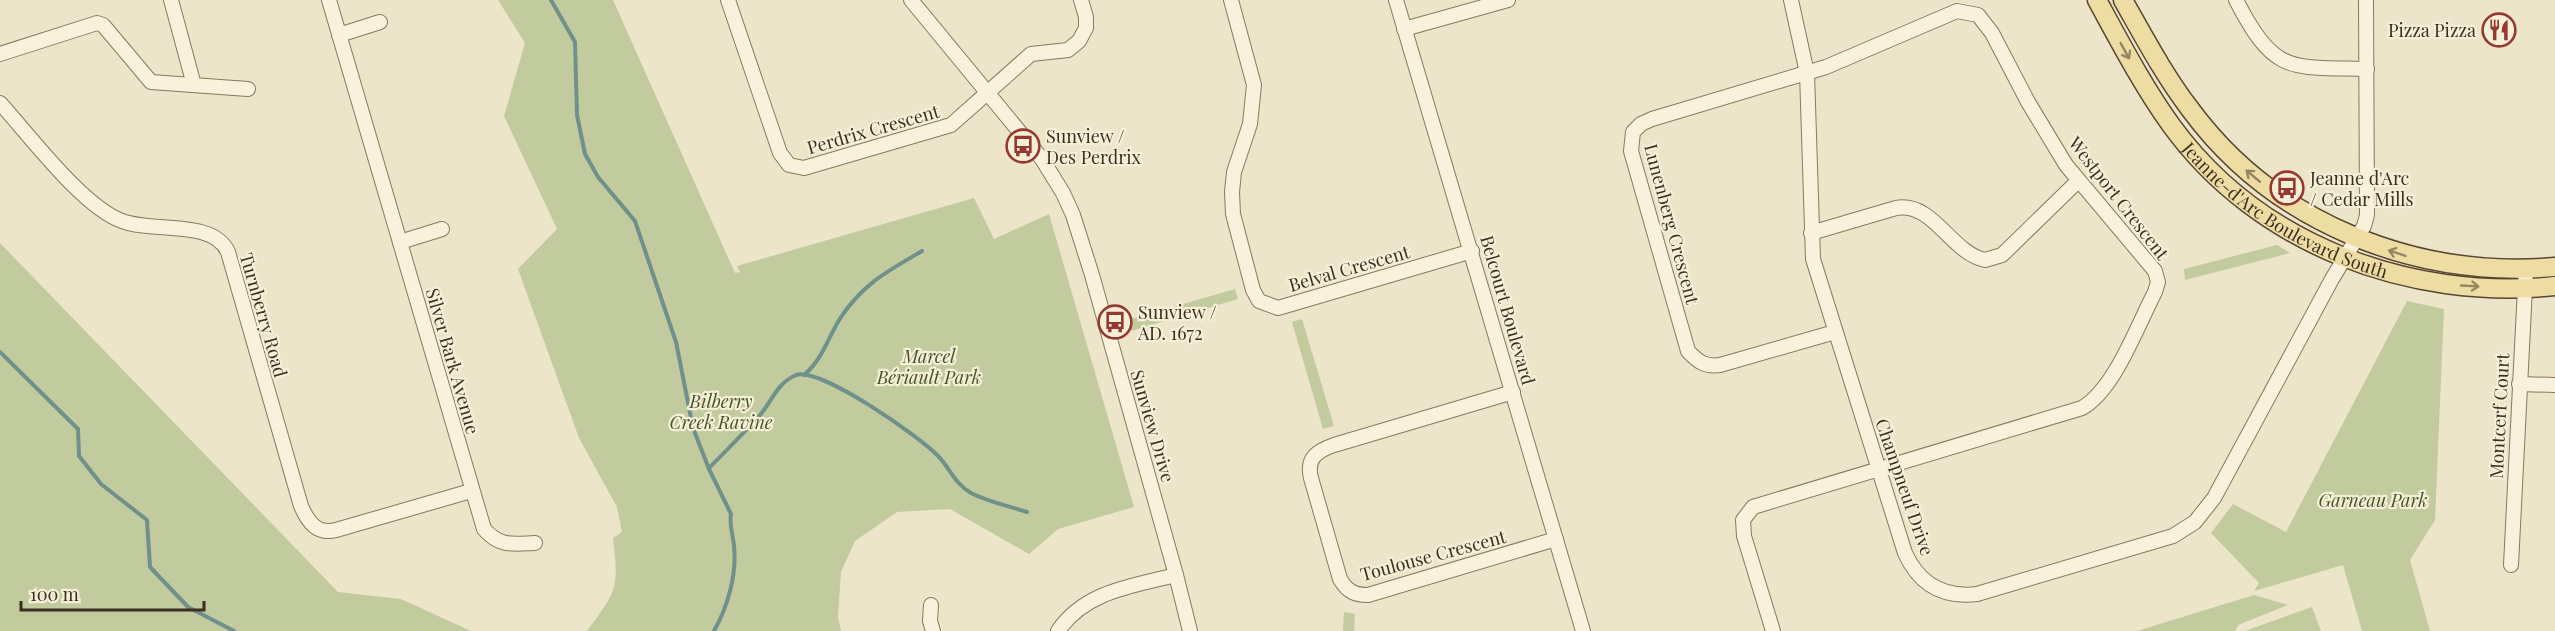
<svg xmlns="http://www.w3.org/2000/svg" width="2555" height="631" font-family="'Playfair Display',serif">
<style>
.green{fill:#c2cb9d}
.lines{fill:none;stroke-linecap:round;stroke-linejoin:round}
.stream{stroke:#70908b;stroke-width:4}
.minor-casing{stroke:#89785e;stroke-width:16}
.major-casing{stroke:#574632;stroke-width:21}
.minor{stroke:#f8f2dc;stroke-width:14}
.major{stroke:#eedda3;stroke-width:18}
.oneway{stroke:#948662}
.labels{text-anchor:middle;dominant-baseline:central;stroke-width:4.5;stroke-linejoin:round;paint-order:stroke}
.poi-label{font-size:18px;fill:#3a2f21;stroke:#f5efd8;text-anchor:start}
.street-label{font-size:18px;fill:#3a2f21;stroke:#f5efd8}
.park-label{font-size:18px;font-style:italic;fill:#465528;stroke:#f5efd8}
</style>
<rect width="100%" height="100%" fill="#ede5c9"/>
<g class="green">
<path d="M 498,0 L 613,0 L 735,273 L 740,272 L 737,266 L 974,198 L 994,239 L 1049,214 L 1134,507 L 1058,529 L 1029,554 L 950,509 L 897,512 L 855,541 L 841,572 L 838,617 L 841,631 L 587,631 C 617,590 619,589 613,538 L 622,532 L 617,507 L 579,438 L 518,269 L 557,229 L 504,116 L 525,43 Z"/>
<polygon points="0,243 338,592 401,599 471,631 0,631"/>
<polygon points="2277,245 2290,253 2185,280 2184,269"/>
<polygon points="1235,289 1238,299 1131,331 1128,320"/>
<polygon points="2407,301 2444,309 2435,520 2410,560 2430,631 2362,631 2343,565 2254,591 2259,583 2211,533 2233,504 2286,532"/>
<polygon points="1302,319 1334,426 1323,429 1292,322"/>
<polygon points="2254,595 2288,605 2238,625 2235,631 2137,631"/>
<polygon points="2312,607 2321,631 2245,631"/>
<polygon points="1344,612 1355,614 1354,631 1343,631"/>
</g>
<g class="lines">
<g class="stream">
<path d="M 551,0 L 575,42 L 577,115 L 585,154 L 598,177 L 635,221 L 676,342 L 693,428 L 709,469 L 731,514 C 729,525 733,535 734,546 C 737,574 728,606 714,631"/>
<polyline points="0,352 78,429 79,456 101,484 147,520 150,567 188,607 234,631"/>
<path d="M 804,375 C 823,359 828,337 841,317 C 864,283 888,271 922,251"/>
<path d="M 709,468 C 726,451 744,433 760,415 C 772,401 777,383 796,375 C 821,367 920,437 938,456 C 950,468 954,483 971,493 C 988,502 1009,506 1027,512"/>
</g>
<g class="minor-casing">
<g id="minor">
<polyline points="171,0 194,85"/>
<path d="M 329,0 L 484,529 C 500,547 511,544 535,543"/>
<polyline points="728,0 780,153 789,165 804,168 951,125 1031,54 1068,50 1079,41 1086,28 1086,17 1081,0"/>
<polyline points="911,0 1042,159 1063,193 1073,215 1092,275 1176,575 1190,631"/>
<polyline points="1231,0 1254,85 1250,124 1234,172 1232,192 1233,214 1253,290 1259,301 1278,308 1472,251"/>
<polyline points="1396,0 1583,631"/>
<path d="M 1791,0 L 1807,73 L 1813,259 L 1905,553 C 1919,584 1943,598 1977,594 L 2173,536 L 2195,522 L 2214,498 L 2332,279 L 2364,226 L 2367,215 L 2366,0"/>
<path d="M 2236,0 C 2275,75 2289,67 2367,69"/>
<polyline points="1404,29 1508,0"/>
<polyline points="339,35 380,22"/>
<polyline points="0,54 97,23 103,25 151,82 248,89"/>
<path d="M 0,103 C 30,136 83,207 122,221 C 153,233 213,219 228,252 L 301,506 C 308,522 317,535 336,530 L 471,491"/>
<path d="M 1811,233 L 1896,208 C 1933,201 1951,253 1985,260 L 2002,255 L 2078,181"/>
<polyline points="400,242 442,229"/>
<polyline points="2519,384 2555,385"/>
<path d="M 1513,392 L 1334,445 C 1317,451 1306,458 1311,478 L 1340,579 C 1347,591 1354,595 1368,595 L 1556,539"/>
<polyline points="2511,565 2526,268"/>
<polyline points="931,605 930,621 933,631"/>
<path d="M 1058,631 C 1085,591 1133,586 1176,575"/>
<path d="M 1773,631 L 1744,536 L 1743,520 L 1753,507 L 2082,408 C 2115,389 2137,326 2155,292 L 2158,282 L 2155,271 L 2066,165 L 2028,102 L 1992,33 L 1978,15 L 1957,11 L 1826,67 L 1652,119 L 1641,124 L 1633,132 L 1631,151 L 1688,351 C 1698,362 1705,367 1720,365 L 1835,332"/>
</g>
</g>
<g class="major-casing">
<g id="major">
<path id="s1" d="M 2097,0 C 2120,42 2143,86 2171,125 C 2258,245 2410,301 2555,286"/>
<path d="M 2123,0 C 2144,37 2164,75 2190,109 C 2274,223 2415,279 2555,267"/>
</g>
</g>
<use href="#minor" class="minor"/>
<use href="#major" class="major"/>
</g>
<defs><path id="oneway-shaft" d="M-6 0H5M1.5-3L5.5 0L1.5 3" fill="none" stroke-width="1.6" stroke-linecap="round" stroke-linejoin="round" transform="scale(1.5)"/></defs>
<g class="oneway">
<use href="#oneway-shaft" transform="translate(2125 51) rotate(61)"/>
<use href="#oneway-shaft" transform="translate(2253 176) rotate(-140)"/>
<use href="#oneway-shaft" transform="translate(2397 253) rotate(-162)"/>
<use href="#oneway-shaft" transform="translate(2470 286) rotate(3)"/>
</g>
<defs>
<g id="restaurant-ring" transform="scale(1.725)"><circle r="9.5" fill="#f5efd8" stroke="#953831" stroke-width="1.5"/><path d="M-5-6h1v4h1v-4h1v4h1v-4h1v5L-1.5 .5V6h-2V.5L-5-1ZM5-6V6H3V1.5H1.5Q1.5-4 5-6Z" fill="#953831"/></g>
<g id="bus-ring" transform="scale(1.725)"><circle r="9.5" fill="#f5efd8" stroke="#953831" stroke-width="1.5"/><path d="M-5-6H5V4H4V6H2V4H-2V6H-4V4H-5ZM-3.5-4V0h7V-4ZM-3.5 1.2v1.5H-2V1.2ZM2 1.2v1.5H3.5V1.2Z" fill="#953831"/></g>
</defs>
<g fill-rule="evenodd">
<use href="#restaurant-ring" x="2499" y="30"/>
<use href="#bus-ring" x="1023" y="146"/>
<use href="#bus-ring" x="2287" y="188"/>
<use href="#bus-ring" x="1115" y="322"/>
</g>
<g class="labels">
<g class="poi-label">
<text x="2476" y="30" text-anchor="end">Pizza Pizza</text>
<text x="1046" y="136">Sunview /<tspan x="1046" dy="21">Des Perdrix</tspan></text>
<text x="2310" y="178">Jeanne d'Arc<tspan x="2310" dy="21">/ Cedar Mills</tspan></text>
<text x="1138" y="312">Sunview /<tspan x="1138" dy="21">AD. 1672</tspan></text>
</g>
<g class="street-label">
<text transform="translate(873 129) rotate(-16)">Perdrix Crescent</text>
<text transform="translate(2119 198) rotate(52)">Westport Crescent</text>
<text stroke="none"><textPath href="#s1" startOffset="291">Jeanne-d'Arc Boulevard South</textPath></text>
<text transform="translate(1672 224) rotate(75)">Lunenberg Crescent</text>
<text transform="translate(1349 268) rotate(-16)">Belval Crescent</text>
<text transform="translate(1508 310) rotate(74)">Belcourt Boulevard</text>
<text transform="translate(264 315) rotate(74)">Turnberry Road</text>
<text transform="translate(453 361) rotate(74)">Silver Bark Avenue</text>
<text transform="translate(2499 416) rotate(-87)">Montcerf Court</text>
<text transform="translate(1153 426) rotate(74)">Sunview Drive</text>
<text transform="translate(1905 487) rotate(71)">Champneuf Drive</text>
<text transform="translate(1433 555) rotate(-15)">Toulouse Crescent</text>
</g>
<g class="park-label">
<text x="929" y="356">Marcel<tspan x="929" dy="21">Bériault Park</tspan></text>
<text x="721" y="401">Bilberry<tspan x="721" dy="21">Creek Ravine</tspan></text>
<text x="2373" y="500">Garneau Park</text>
</g>
</g>
<path d="M21 601v9h183v-9" fill="none" stroke="#3a2f21" stroke-width="3"/>
<text x="30" y="601" font-size="18" fill="#3a2f21" stroke="#f5efd8" stroke-width="4.5" paint-order="stroke">100 m</text>
</svg>
